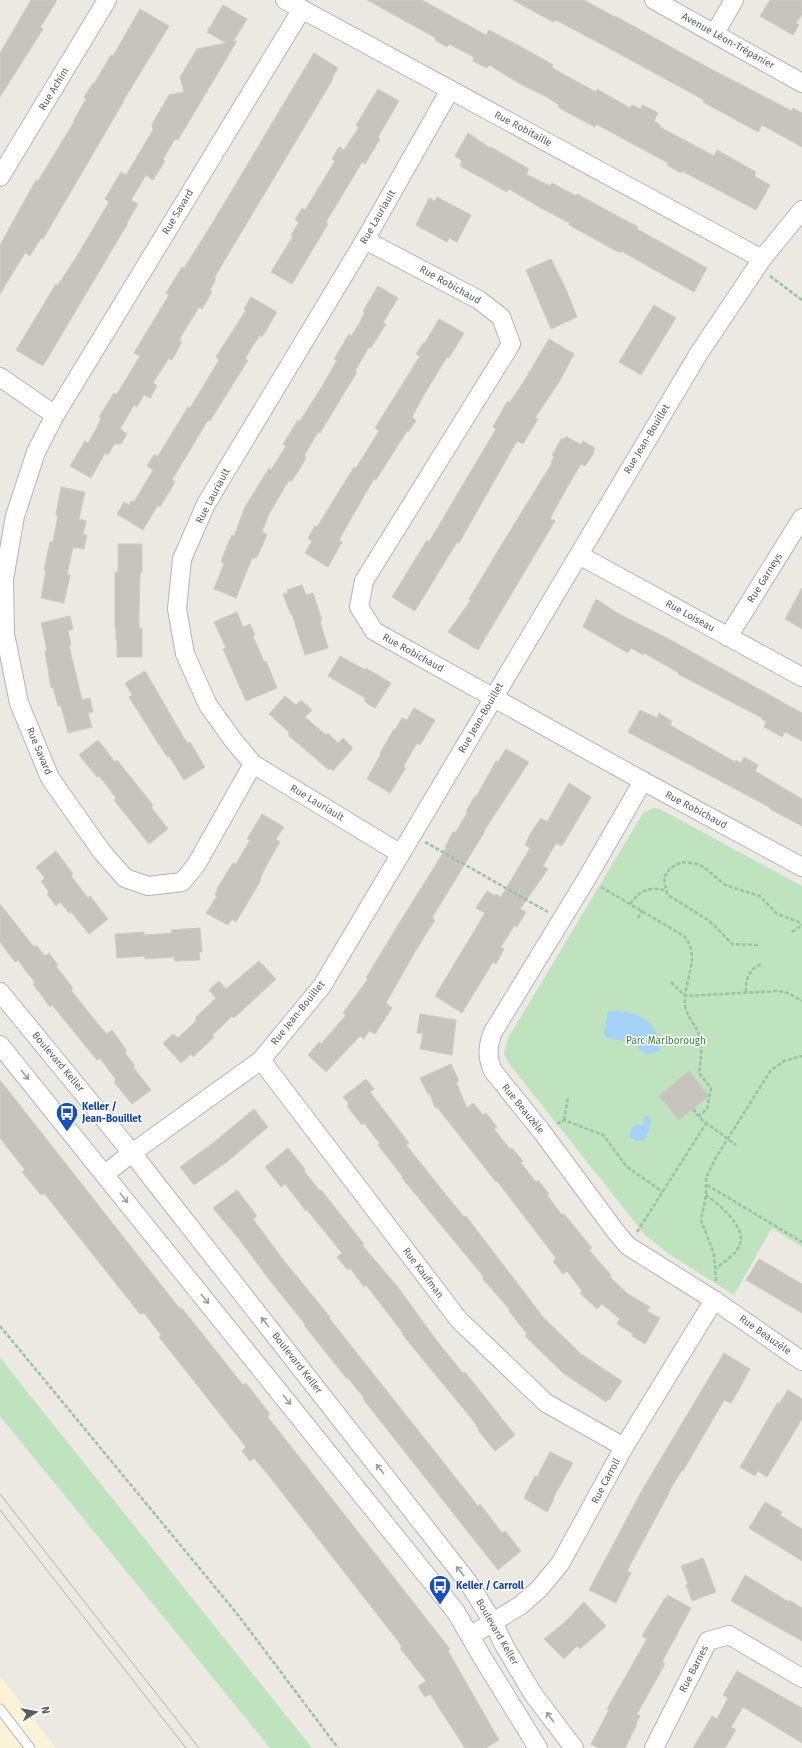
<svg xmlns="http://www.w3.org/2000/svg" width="802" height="1748" font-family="'Fira Sans',sans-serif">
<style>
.commercial{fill:#fbf3d7}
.green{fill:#bfe2bf}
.water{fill:#a4d2f9}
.building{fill:#c7c4be;stroke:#d0cbc0}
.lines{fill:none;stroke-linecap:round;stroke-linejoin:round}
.service-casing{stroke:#b2b4b8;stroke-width:11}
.minor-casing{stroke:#b2b4b8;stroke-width:20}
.path{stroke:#99c2a5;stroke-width:2.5;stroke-dasharray:4 2;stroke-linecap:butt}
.service{stroke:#fff;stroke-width:9}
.minor{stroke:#fff;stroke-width:18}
.tram{stroke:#b0b1b1;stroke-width:1}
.oneway{stroke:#9c9ea0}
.labels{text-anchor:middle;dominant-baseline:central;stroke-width:3;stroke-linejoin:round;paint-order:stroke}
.street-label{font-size:10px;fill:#5a5d61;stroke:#fff}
.park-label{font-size:10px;fill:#3a803e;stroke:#fff}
.transit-label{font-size:10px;font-weight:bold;fill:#164399;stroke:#fff;text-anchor:start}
</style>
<rect width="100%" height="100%" fill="#ebe9e1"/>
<polygon class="commercial" points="0,1676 56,1748 0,1748"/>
<g class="green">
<polygon points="653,808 660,809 802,886 802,1247 772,1228 734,1295 669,1254 645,1235 507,1061 504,1053 507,1040 643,813"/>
<polygon points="0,1357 24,1388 312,1748 270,1748 0,1416"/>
</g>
<g class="water">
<path d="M 608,1011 C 638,1010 656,1019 661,1050 L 647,1055 C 627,1038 628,1043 605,1037 L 604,1034 Z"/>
<path d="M 647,1116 L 650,1117 C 652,1125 648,1134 644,1140 L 635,1141 L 630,1137 L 631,1128 L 636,1125 L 644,1125 L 643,1118 Z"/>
</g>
<g class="building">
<polygon points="31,0 57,0 40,28 43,29 0,97 0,53"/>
<polygon points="367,0 422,0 486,35 489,30 527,50 553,65 552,68 596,92 597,89 630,108 632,105 640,109 643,105 658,113 654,121 660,125 660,127 714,156 717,150 756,172 754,176 770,185 756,210 682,171 681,173 667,165 668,163 596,124 595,127 572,115 558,107 559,105 545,96 522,85 489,65 487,68 473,61 474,57 449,44 447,47 435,40 436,38"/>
<polygon points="513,0 584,0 615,17 615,16 709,68 792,111 793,108 802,113 802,147 762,125 758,132 703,102 704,100 603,45 556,20 553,22"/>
<polygon points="770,0 802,0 802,15 796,23 799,25 793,35 760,16"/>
<polygon points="223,5 247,19 233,42 237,41 178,140 175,139 163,159 165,161 153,180 146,175 131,200 138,204 127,223 128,223 43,366 16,350 56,284 58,285 77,256 109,202 105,199 121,172 126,175 153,130 152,124 169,95 184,92 180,77 197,49 226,43 207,32"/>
<polygon points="140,9 169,26 123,101 124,101 43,239 41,238 30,256 25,253 0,294 0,245 36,180 38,181 74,122 73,122 86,99 84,97 93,83 94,84 111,55 113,56"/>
<polygon points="314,53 338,68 332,78 333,79 214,278 216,279 210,290 212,292 202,309 199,307 185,330 179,340 182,342 172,360 169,358 153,383 157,386 150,398 144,395 137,407 134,405 120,429 127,434 121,444 119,443 118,445 115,443 108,455 105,453 91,478 70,466 85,441 88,443 95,431 101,419 99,417 114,393 117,394 140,356 134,353 169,295 166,293 182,267 184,268 210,227"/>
<polygon points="378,89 399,101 378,137 380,139 365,164 362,162 355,174 326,222 328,224 292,284 271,272 293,236 291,235 299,222 295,220 302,208 305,210 335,161 332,159 339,147 344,150 359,127 356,125"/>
<polygon points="468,133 490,148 491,147 529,169 526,174 550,186 552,183 576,196 577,194 638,227 637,229 707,268 694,292 621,251 620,253 569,225 570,223 539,207 509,189 507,192 460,166 462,161 455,156"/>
<polygon points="437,197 471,215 457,242 449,238 447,242 416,225 429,198 435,201"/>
<polygon points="551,259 565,287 577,317 551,329 526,270"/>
<polygon points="378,286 398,298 383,323 386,324 371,348 369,347 355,371 357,372 320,433 318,432 304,456 306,458 299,470 291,482 289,480 269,514 262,532 267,534 262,547 261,547 257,557 255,557 254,559 252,558 236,598 214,589 224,563 221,562 226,548 232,535 234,536 245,507 269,468 271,470 286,446 283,444 298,420 300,421 323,385 337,360 334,359 349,334 351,336 359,324 365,312 363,311"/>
<polygon points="251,297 277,312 262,337 260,335 252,347 245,359 248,360 210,421 208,420 172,480 175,482 160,507 158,505 143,530 117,514 124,502 129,505 131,501 134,502 153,470 147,466 154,455 158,456 188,407 190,408 219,360 216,357 246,310 244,309"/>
<polygon points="654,305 676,318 641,375 619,362"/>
<polygon points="439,319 464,333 449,358 447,357 425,393 412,417 416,421 408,432 407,431 376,480 374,479 353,515 339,540 342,542 328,567 305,553 312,541 308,538 315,526 317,527 354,467 356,468 379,431 375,428 420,356 416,354 424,342 425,343"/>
<polygon points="549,339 574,354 559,382 535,418 538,419 523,444 517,441 459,543 457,542 415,611 392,597 427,540 429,542 496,429 493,427 503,409 507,402 510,402 524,381"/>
<polygon points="566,436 581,445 583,441 595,448 593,452 594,453 585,466 581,464 568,486 550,518 555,521 478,650 448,632 471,600 469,599 502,544 552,463 551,462 554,457 552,455 562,438 565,439"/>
<polygon points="61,487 85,492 79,519 86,521 83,535 87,535 84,549 73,547 67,574 70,575 64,603 41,598 46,570 44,570 50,542 53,542 58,515 56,515"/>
<polygon points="118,544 142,544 142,573 140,573 139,614 139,628 142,628 142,657 117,657 117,640 116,640 116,628 115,628 115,572 118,572"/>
<polygon points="302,585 306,595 313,593 322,620 320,621 328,648 305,655 292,614 291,615 283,594 288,593 287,590"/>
<polygon points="802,588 802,629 785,619"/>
<polygon points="596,599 619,614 667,638 802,713 802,741 785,732 782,737 764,727 766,722 762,719 762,718 678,674 679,673 644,653 643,655 631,648 628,653 583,627"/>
<polygon points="237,612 243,627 250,624 255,635 253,636 264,662 266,661 277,688 246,701 223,649 226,648 214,622"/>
<polygon points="70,616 73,629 68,631 71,645 69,646 79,687 82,700 90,698 93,712 88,713 92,727 68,733 61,706 58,706 53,687 51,688 45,651 47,650 41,623"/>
<polygon points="340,656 365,670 366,668 391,683 375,708 365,702 365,698 328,676"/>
<polygon points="145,671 187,743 190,742 205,767 184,780 169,756 167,757 129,697 132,695 125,683"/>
<polygon points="285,696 296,705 301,700 312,710 305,717 326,735 328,733 338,743 343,738 353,748 333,771 330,768 329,770 288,735 290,733 269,714"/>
<polygon points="414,708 435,720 420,745 417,743 403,767 406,768 390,793 367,779 381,754 380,753 394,729 395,730 402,718 407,720"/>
<polygon points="640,710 657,718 659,713 672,721 670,725 735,762 736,760 741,763 744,757 758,765 755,771 802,799 802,826 770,809 771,808 628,732"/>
<polygon points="98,740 115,762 117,760 153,805 151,807 168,829 149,844 114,800 116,798 107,786 99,776 97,777 79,755"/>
<polygon points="506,749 529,762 484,831 485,831 432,918 435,920 416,950 386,1003 392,1008 375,1034 369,1031 364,1039 360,1036 326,1072 308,1055 319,1042 321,1044 346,1015 343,1013 368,979 366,978 395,930 446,848 445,847 453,832 455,833 468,812 466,811 475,796 476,797 496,761 498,762"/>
<polygon points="569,783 591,797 562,846 556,843 543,866 548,869 520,909 526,912 517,927 514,926 501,947 504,949 496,964 493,962 462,1013 435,996 485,913 476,908 487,891 495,896 496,894 501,897 530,848 525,845 530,834 541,818 547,822"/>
<polygon points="262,814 284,827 276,839 280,842 266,866 260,879 261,880 236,922 232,919 228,925 206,913 217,896 215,895 218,887 233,863 236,864 250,840 247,839"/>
<polygon points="56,851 73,874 71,876 88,898 90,896 108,919 89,934 71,912 69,913 60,902 56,906 47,894 49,892 41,881 45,878 36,867"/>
<polygon points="0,904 34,947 36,945 45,956 49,953 58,965 56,966 73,988 71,990 97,1023 107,1034 112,1030 127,1051 125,1053 135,1066 133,1067 151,1090 132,1104 114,1082 116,1080 100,1058 97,1060 52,1005 50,1007 33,984 35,982 26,971 18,960 15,962 0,942"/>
<polygon points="200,928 202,952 199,952 200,960 175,961 174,957 145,959 145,956 117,958 115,934 144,932 144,935 172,933 171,930"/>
<polygon points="259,961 276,979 234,1018 232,1016 222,1026 212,1035 214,1037 193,1057 191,1054 181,1063 163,1043 173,1034 178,1038 197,1020 195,1018 216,998 209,990 219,981 226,989"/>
<polygon points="420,1014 456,1020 452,1055 420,1049 423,1034 417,1033"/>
<polygon points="451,1064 459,1081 456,1082 467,1108 473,1103 483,1115 486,1113 497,1127 494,1129 510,1149 512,1148 523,1161 521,1163 536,1182 538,1180 549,1194 547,1195 562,1215 564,1214 592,1248 589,1250 611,1275 610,1277 628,1294 650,1307 647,1311 660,1318 645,1344 632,1336 633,1334 617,1324 620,1319 602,1304 597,1309 580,1293 582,1291 567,1271 563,1274 553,1261 556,1258 497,1181 496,1182 437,1107 435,1108 430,1094 428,1094 420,1078"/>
<polygon points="689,1071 709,1096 679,1120 659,1096"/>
<polygon points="366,1079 374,1089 370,1092 409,1143 406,1145 464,1217 466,1216 543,1317 581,1354 622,1381 609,1400 608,1399 606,1402 563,1373 525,1336 527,1334 509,1311 510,1310 482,1278 484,1277 402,1178 403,1177 378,1145 380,1144 364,1123 362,1125 347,1106 349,1104 343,1097"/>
<polygon points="0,1080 180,1309 181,1307 243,1385 246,1383 270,1414 267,1416 450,1649 448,1651 499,1740 486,1748 465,1748 430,1694 425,1697 418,1686 426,1681 400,1648 402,1647 398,1641 269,1476 254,1458 250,1461 242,1451 246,1447 163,1342 159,1337 161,1335 144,1313 140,1314 44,1193 41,1195 22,1172 25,1170 0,1138"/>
<polygon points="254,1109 268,1127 228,1161 194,1185 180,1167 213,1143"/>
<polygon points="288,1148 305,1169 304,1171 320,1191 321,1190 364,1244 362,1245 397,1286 437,1341 463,1373 465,1372 515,1435 495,1451 478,1430 479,1429 471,1418 402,1334 403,1333 366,1285 364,1287 350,1268 348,1270 337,1257 342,1253 307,1210 306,1211 285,1184 281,1187 265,1167"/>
<polygon points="237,1190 257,1216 253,1219 281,1257 330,1317 329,1318 478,1506 480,1504 502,1533 505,1531 521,1551 498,1570 363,1399 364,1398 348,1378 347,1379 304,1325 305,1324 271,1282 239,1239 213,1208"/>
<polygon points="759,1259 802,1284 802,1313 746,1280"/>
<polygon points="724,1353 750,1369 737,1393 731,1403 724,1400 683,1471 682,1470 668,1493 669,1493 627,1571 631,1573 616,1603 589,1590 641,1492"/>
<polygon points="788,1390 802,1399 802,1419 767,1477 758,1471 755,1476 740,1467 778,1402 779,1404"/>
<polygon points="550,1452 573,1463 553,1498 554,1499 547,1512 524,1498 535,1476 537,1477"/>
<polygon points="765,1502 782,1512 780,1515 802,1529 802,1561 749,1528"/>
<polygon points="703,1558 716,1592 692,1601 686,1585 688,1584 681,1566"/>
<polygon points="745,1575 789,1602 789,1600 802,1608 802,1641 731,1601"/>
<polygon points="668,1595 691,1608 662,1662 665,1664 637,1714 640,1716 636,1723 637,1724 625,1748 598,1748 591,1744 609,1710 607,1709 647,1639 642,1636 665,1598 666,1598"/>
<polygon points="584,1602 606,1626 580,1649 577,1646 564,1659 544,1639 565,1622"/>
<polygon points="737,1671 802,1708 802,1743 743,1707 731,1727 736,1730 725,1748 693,1748 712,1716 717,1719 728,1698 723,1695"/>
</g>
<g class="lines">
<g class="service-casing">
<polyline id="service" points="0,1709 30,1748"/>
</g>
<g class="minor-casing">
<g id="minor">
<polyline points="285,0 762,259"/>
<polyline points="654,0 802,83"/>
<polyline points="715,33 734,0"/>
<polyline points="0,177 107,0"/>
<polyline points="365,240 479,300 501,317 511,344 364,581 359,607 374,631 643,781 802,867"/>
<polyline points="0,377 55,415"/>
<polyline points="579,555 802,677"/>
<polyline points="728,637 802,518"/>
<polyline points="253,764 196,865 182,882 148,886 125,878 102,852 50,778 19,703 5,634 4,579 15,516 36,452 55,415 302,9"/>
<path d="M 643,781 L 587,878 L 493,1032 C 487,1047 487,1057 493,1071 L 542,1132 L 616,1232 L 628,1246 L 714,1300 L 802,1361"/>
<polyline points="401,854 253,764 233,740 208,705 185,654 177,609 182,559 206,504 365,240 450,90"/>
<polyline points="0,992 132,1153 468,1582 493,1622 504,1645 533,1694 574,1748"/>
<polyline points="0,1045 456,1612 482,1657 538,1748"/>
<polyline points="261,1060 459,1320 546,1403 624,1447"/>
<polyline points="105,1174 132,1153 261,1060 322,986 699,353 762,259 802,210"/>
<polyline points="470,1636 521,1605 539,1589 560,1564 624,1447 714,1300"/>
<polyline points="654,1748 708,1641 729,1635 802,1678"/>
</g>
</g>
<g class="path">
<polyline points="770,276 802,300"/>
<polyline points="425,842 548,912"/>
<path d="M 601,887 L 684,936 C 702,957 683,981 685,1005 C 686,1014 693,1022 697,1030 C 703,1044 701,1058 699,1073 L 711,1088 L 707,1109 L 699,1116"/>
<path d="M 630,904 C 643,888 646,888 666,890"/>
<polyline points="638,918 642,911"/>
<polyline points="792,932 802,925"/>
<polyline points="758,945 732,944 716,927 708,920 668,895 666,890 664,878 670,868 682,862 697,864 704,867 725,885 760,896 777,914 797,921 802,925"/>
<polyline points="671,982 685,996 779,991 788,993 802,1001"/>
<path d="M 746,992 C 745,980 749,969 761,964"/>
<polyline points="693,1109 701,1119 736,1145"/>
<polyline points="564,1120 568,1097"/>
<polyline points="557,1124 564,1120 603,1135 627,1167 663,1192"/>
<polyline points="707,1185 802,1242"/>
<path d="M 706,1195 C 718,1203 747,1228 740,1244 C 736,1255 724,1261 716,1269"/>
<polyline points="637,1232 707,1122"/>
<polyline points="716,1281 714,1254 701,1220 706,1195 706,1178 715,1159 771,1070 784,1061 802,1056"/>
<polyline points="0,1326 238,1615 338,1748"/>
</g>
<use href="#service" class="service"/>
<use href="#minor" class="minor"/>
<g class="tram">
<polyline points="0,1494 199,1748"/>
<polyline points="0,1510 186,1748"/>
</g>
</g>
<defs><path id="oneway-shaft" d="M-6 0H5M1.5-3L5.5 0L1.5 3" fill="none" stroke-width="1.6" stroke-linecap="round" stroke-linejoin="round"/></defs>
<g class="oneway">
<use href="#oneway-shaft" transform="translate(25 1075) rotate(51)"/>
<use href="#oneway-shaft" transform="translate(124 1198) rotate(51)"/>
<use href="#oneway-shaft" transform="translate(205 1299) rotate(51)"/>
<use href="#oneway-shaft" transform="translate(265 1322) rotate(-128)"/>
<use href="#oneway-shaft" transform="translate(287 1400) rotate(51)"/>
<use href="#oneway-shaft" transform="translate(380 1469) rotate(-128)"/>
<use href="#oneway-shaft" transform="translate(460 1571) rotate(-128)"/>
<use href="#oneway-shaft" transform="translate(550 1717) rotate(-127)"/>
</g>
<defs>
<g id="bus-pin" transform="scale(1.15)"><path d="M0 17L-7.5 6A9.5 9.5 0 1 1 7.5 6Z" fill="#1a4fb4" stroke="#fff"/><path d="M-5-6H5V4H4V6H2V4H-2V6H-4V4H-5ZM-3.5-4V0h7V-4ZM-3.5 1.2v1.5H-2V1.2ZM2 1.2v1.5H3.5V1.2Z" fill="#fff"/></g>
</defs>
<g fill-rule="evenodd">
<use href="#bus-pin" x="67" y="1113"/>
<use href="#bus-pin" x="440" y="1586"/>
</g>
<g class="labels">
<g class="street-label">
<text transform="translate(728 41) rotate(29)">Avenue Léon-Trépanier</text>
<text transform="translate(54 89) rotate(-59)">Rue Achim</text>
<text transform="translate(523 129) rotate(28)">Rue Robitaille</text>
<text transform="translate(178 212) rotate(-59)">Rue Savard</text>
<text transform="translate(378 217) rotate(-60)">Rue Lauriault</text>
<text transform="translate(450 285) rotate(29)">Rue Robichaud</text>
<text transform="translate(647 439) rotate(-59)">Rue Jean-Bouillet</text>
<text transform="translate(213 496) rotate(-62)">Rue Lauriault</text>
<text transform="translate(765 578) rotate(-58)">Rue Garneys</text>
<text transform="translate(690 616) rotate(29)">Rue Loiseau</text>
<text transform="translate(413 653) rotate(29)">Rue Robichaud</text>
<text transform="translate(481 718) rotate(-60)">Rue Jean-Bouillet</text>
<text transform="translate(39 751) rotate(67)">Rue Savard</text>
<text transform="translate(317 803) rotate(31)">Rue Lauriault</text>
<text transform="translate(696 810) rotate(28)">Rue Robichaud</text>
<text transform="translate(298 1013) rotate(-51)">Rue Jean-Bouillet</text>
<text transform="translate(58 1062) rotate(50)">Boulevard Keller</text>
<text transform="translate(523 1109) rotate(51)">Rue Beauzèle</text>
<text transform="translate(423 1273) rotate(53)">Rue Kaufman</text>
<text transform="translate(765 1335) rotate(35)">Rue Beauzèle</text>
<text transform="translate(297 1363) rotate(52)">Boulevard Keller</text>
<text transform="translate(606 1481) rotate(-62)">Rue Carroll</text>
<text transform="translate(497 1632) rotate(60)">Boulevard Keller</text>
<text transform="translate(694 1669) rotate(-63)">Rue Barnes</text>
</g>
<g class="park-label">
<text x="666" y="1041">Parc Marlborough</text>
</g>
<g class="transit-label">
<text x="82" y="1107">Keller /<tspan x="82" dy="12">Jean-Bouillet</tspan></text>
<text x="456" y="1586">Keller / Carroll</text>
</g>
</g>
<g transform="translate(36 1712) rotate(79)" stroke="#ffffff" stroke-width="3" paint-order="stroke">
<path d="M0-3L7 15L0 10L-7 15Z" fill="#5a5d61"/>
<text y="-6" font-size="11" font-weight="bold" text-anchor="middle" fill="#5a5d61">N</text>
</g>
</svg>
